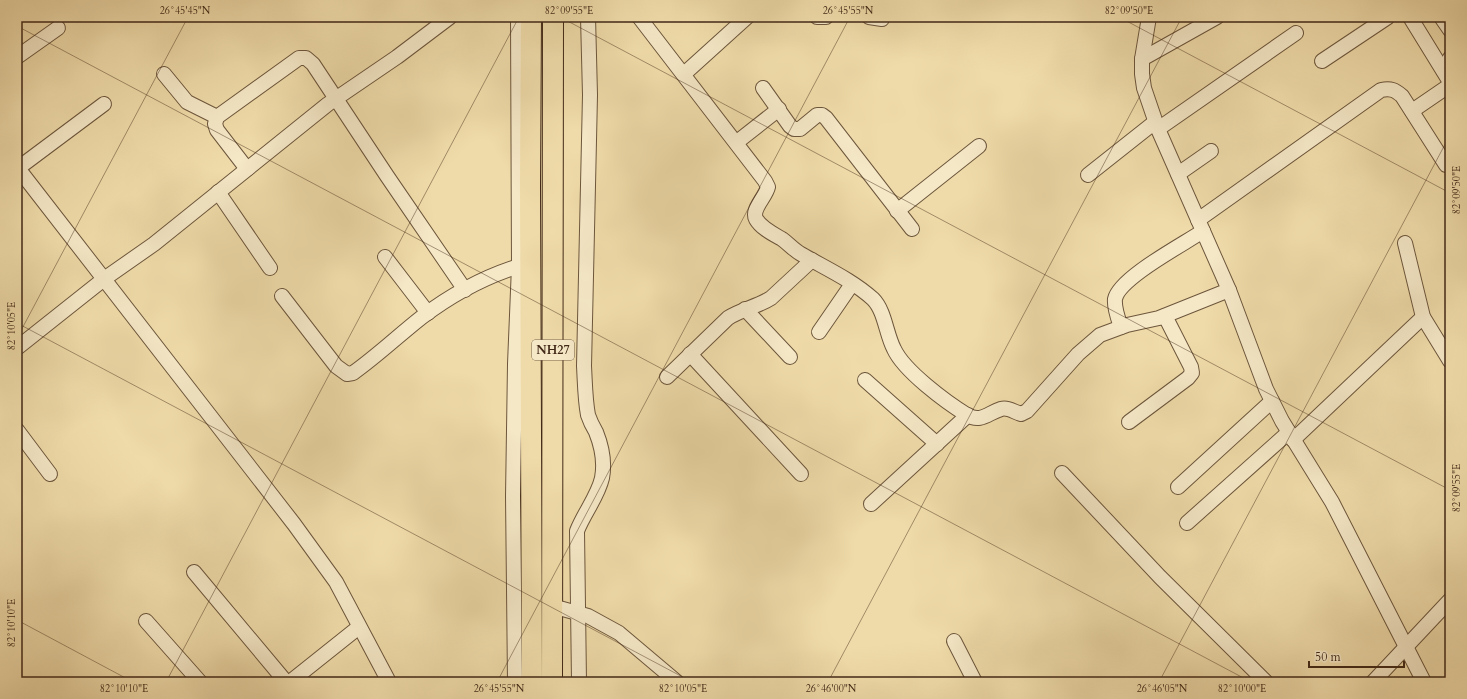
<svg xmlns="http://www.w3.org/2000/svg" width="1467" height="699" font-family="Cardo,serif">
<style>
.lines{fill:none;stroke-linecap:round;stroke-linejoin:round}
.minor-casing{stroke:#6d563c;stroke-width:16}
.highway-casing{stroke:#422917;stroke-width:22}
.minor{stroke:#f5e8c7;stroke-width:14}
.highway{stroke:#efdba9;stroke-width:20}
.ticks{fill:none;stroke:#422917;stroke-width:1;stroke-opacity:0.45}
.labels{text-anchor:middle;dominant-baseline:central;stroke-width:4;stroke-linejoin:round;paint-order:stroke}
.shield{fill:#f5e8c7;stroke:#78624c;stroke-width:1}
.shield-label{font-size:12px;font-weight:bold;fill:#422917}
.neatline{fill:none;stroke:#422917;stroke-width:1.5}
.ticks-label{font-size:10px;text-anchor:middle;fill:#422917}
</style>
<rect width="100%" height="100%" fill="#efdba9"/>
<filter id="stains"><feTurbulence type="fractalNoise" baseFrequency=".005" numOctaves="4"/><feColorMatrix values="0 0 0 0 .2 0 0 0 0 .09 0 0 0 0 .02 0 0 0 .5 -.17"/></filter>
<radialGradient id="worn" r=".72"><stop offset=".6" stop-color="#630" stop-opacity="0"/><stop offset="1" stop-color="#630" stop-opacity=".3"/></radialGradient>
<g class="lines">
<g class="minor-casing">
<g id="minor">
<path d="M 639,17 L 765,181 L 768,187 C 766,197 751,209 756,219 C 761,228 773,234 782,239 C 789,244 794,250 801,254 C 825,268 852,280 873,299 C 885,311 886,334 894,349 C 904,371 946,402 967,415 C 981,423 988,413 1001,409 C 1008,407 1014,412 1021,414 L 1027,411 L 1078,354 L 1100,335 L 1127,325 L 1159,318 L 1229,290"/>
<polyline points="817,17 826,17"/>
<polyline points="869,17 882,19"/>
<polyline points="1149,17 1142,59 1142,74 1144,88 1158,129 1229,290 1266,389 1282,421 1332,502 1424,682"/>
<polyline points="1410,17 1450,82"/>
<polyline points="1441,17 1450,30"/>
<polyline points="17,57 58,28"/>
<polyline points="1142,59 1217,17"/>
<polyline points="1322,61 1388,17"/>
<polyline points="1443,70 1450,58"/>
<polyline points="164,74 187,102 217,117"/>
<polyline points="684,74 747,17"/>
<polyline points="763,88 790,126 794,129 800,129 817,115 822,115 826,118 912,229"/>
<polyline points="1412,111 1450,85"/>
<polyline points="1158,129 1296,33"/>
<polyline points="737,142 779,109"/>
<polyline points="17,167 294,524 336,582 389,682"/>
<polyline points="17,169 104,104"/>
<polyline points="247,169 217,130 215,124 217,117 299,58 306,58 313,64 387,176 465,290"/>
<polyline points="1178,174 1211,151"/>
<polyline points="1088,175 1155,122"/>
<polyline points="218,192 270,268"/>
<polyline points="897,211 979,146"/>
<path d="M 1198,220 L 1381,90 C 1391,88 1395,90 1402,96 L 1446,165"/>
<polyline points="1405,243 1423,317 1450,361"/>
<polyline points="385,257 428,313"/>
<path d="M 282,296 L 336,366 L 347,374 L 353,373 C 377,356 399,335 422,317 C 451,295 484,277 519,266"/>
<polyline points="745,309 790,357"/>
<path d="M 1121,327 C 1118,318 1114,308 1115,299 C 1119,278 1184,244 1203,231"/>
<polyline points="819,332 852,284"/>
<polyline points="17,348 104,279 154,244 328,104 397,57 450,17"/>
<polyline points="690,354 801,474"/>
<path d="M 667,377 L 728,318 C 742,309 757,307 771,298 L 812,260"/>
<polyline points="865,380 937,444"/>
<polyline points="1129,422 1188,378 1192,373 1191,367 1165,316"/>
<polyline points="17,430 50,474"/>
<polyline points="1293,440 1423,317"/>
<polyline points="1062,473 1160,577 1266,682"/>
<polyline points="1178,487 1272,401"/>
<polyline points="871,504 968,415"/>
<polyline points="1187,523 1289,432"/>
<polyline points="194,572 286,682"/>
<polyline points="552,606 588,616 619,633 677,682"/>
<polyline points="146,621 200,682"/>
<polyline points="954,641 975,682"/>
<polyline points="290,682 359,627"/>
<polyline points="515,682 513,496 515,364 519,266 518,17"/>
<path d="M 579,682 L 577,531 C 584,513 598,496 602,478 C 605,462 602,447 596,432 C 593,427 590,421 588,415 C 585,399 585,383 584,366 L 590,95 L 588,17"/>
<polyline points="1373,682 1450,600"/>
</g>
</g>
<g class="highway-casing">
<g id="highway">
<polyline points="531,17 530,186 532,682"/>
<polyline points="552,682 553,17"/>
</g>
</g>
<use href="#minor" class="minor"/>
<use href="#highway" class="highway"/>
</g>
<path class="ticks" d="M 560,17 L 1450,490M 1119,17 L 1450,193M 17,26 L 1251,682M 17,323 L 692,682M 17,338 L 188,17M 17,620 L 133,682M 166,682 L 519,17M 497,682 L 850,17M 828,682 L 1182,17M 1159,682 L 1450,135"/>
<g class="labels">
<rect class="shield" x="532" y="340" width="42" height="20" rx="3"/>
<g class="shield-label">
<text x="553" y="350">NH27</text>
</g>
</g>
<rect width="1467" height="699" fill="none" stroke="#efdba9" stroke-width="44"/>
<path d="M1309 661v6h95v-6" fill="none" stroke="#422917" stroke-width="2"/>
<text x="1315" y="661" font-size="12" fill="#422917" stroke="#f5e8c7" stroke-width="3" paint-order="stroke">50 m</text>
<rect x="22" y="22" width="1423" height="655" class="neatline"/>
<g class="ticks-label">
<text x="185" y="14">26°45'45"N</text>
<text x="569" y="14">82°09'55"E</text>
<text x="848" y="14">26°45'55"N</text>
<text x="1129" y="14">82°09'50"E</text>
<text transform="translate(1456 190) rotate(-90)" y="4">82°09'50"E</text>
<text transform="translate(11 326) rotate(-90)" y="4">82°10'05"E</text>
<text transform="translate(1456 488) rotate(-90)" y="4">82°09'55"E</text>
<text transform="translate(11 623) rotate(-90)" y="4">82°10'10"E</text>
<text x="124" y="692">82°10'10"E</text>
<text x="499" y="692">26°45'55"N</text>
<text x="683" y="692">82°10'05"E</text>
<text x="831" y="692">26°46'00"N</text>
<text x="1162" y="692">26°46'05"N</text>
<text x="1242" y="692">82°10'00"E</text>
</g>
<rect width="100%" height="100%" filter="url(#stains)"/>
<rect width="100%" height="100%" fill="url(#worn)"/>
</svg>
